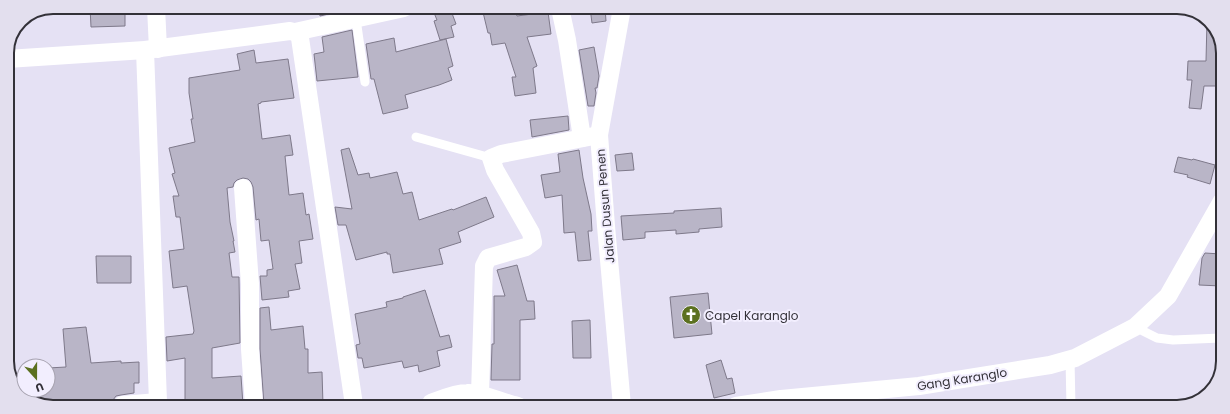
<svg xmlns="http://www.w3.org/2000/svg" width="1230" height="414" font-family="Poppins,sans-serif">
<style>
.building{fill:#b9b5c7;stroke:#7e798a}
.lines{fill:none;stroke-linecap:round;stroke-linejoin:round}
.lane{stroke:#fff;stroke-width:9}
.street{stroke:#fff;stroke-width:18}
.labels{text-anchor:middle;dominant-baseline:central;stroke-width:4;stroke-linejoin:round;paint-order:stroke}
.street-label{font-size:12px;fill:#333138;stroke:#f2eefe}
.poi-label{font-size:12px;fill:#333138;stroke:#f2eefe;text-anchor:start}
.rim{fill:none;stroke:#333138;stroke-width:2}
</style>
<rect width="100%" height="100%" fill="#e5e1f4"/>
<g class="building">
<polygon points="90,7 125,7 125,26 91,27"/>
<polygon points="319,8 354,8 320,16"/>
<polygon points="432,8 450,8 456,24 451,26 454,37 440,40 434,21 437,20"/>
<polygon points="482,8 514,8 517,16 548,12 551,34 527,37 537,66 533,68 536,93 515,96 512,77 516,77 505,43 492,45 490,33 488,33"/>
<polygon points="590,8 605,8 606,21 592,23"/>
<polygon points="1207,20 1213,25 1223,49 1223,86 1204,86 1201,109 1189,108 1192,80 1187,80 1188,61 1206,61"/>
<polygon points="352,30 358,77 317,81 314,54 324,52 322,37"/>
<polygon points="394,38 396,52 446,39 453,66 448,68 452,80 439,85 405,95 408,108 383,114 374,79 371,79 366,44"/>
<polygon points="594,47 599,76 597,88 595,88 596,93 594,106 588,106 579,50"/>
<polygon points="254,50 256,63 288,59 294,98 261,102 261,103 258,104 262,139 290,135 293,155 285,156 289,195 303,193 306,215 309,214 313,239 299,241 302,263 295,264 300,289 288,291 289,297 262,300 260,276 267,276 267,270 273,269 269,240 261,241 259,219 256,220 253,187 251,182 248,179 243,178 237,180 234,183 233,187 227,188 230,222 234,241 233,241 235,252 229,253 232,277 239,277 240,343 212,348 212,378 241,376 243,405 198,405 198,403 185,403 185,358 167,361 166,337 193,334 194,331 187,286 173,288 169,251 184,249 180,217 176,217 173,196 179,196 172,174 175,173 169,148 195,142 191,119 193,119 189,93 189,78 240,70 237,54"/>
<polygon points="568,116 569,130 532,137 530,120"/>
<polygon points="349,148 358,175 369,173 370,178 397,172 403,194 412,192 419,220 452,209 453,210 486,197 494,217 458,232 461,242 439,249 443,264 393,273 390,254 387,254 387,252 356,260 346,225 338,225 335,207 352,209 341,150"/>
<polygon points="579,150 583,178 591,214 592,231 588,231 591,260 578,261 575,232 564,233 562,195 545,198 541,175 560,172 558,154"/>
<polygon points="632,153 634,170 617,171 615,155"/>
<polygon points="1178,157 1192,160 1193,159 1215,165 1210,184 1187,177 1188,175 1174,172"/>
<polygon points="721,208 722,227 699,229 699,232 676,234 676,230 645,232 645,238 623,240 621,216 674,213 674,211"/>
<polygon points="1205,253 1221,254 1221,286 1199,285 1202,258"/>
<polygon points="96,256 131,256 131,283 97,283"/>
<polygon points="517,265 527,301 534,301 535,319 520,320 520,380 491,380 492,344 494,344 494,296 505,296 497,270"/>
<polygon points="425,290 440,337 449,335 452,347 437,351 440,366 419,372 418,365 404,368 402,361 364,368 362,358 358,358 356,345 360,344 355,314 387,307 386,302 403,298 403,297"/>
<polygon points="708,293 712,334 674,338 670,297"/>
<polygon points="269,307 271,330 303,326 305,349 308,349 308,373 322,372 323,405 264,405 260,349 260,308"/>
<polygon points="590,320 591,358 573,358 572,321"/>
<polygon points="86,327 91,363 121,361 121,363 139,362 139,383 134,383 134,393 121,395 116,396 113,400 112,404 100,404 100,400 65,400 65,402 37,404 25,395 25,390 48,390 48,368 66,367 63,329"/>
<polygon points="721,360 727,379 732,378 735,393 714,398 706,365"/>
</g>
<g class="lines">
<g class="lane">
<polyline points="356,19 365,82"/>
<polyline points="416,137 491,158"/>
<polyline points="1135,327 1157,338 1173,340 1221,338"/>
<polyline points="1070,359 1071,407"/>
</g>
<g class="street">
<polyline points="156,7 158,49"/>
<polyline points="560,8 567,40 582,138"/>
<polyline points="622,8 599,135 606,226 622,406"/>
<polyline points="295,32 404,8"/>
<path d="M 7,59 L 145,50 L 290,31 C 295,32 298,33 300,38 L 354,405"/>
<polyline points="243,188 250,284 250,349 254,405"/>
<polyline points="480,394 484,266 488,258 526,247 533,242 531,233 495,170 491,158 501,154 599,135"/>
<path d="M 431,403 C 442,399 455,393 467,393 C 481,392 503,403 518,406"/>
<polyline points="122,405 158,402 145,50"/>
<polyline points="736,406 781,399 919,386 1050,365 1075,358 1135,327 1168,296 1222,201"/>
</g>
</g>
<defs>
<g id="church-disc" transform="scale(1)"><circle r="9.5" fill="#5c7120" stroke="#f2eefe"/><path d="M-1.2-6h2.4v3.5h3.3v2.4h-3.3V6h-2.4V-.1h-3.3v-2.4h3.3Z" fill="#fff"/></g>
</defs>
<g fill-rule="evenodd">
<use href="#church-disc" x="691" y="315"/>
</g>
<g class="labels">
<g class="street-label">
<text transform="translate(605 206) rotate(-95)">Jalan Dusun Penen</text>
<text transform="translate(962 379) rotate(-9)">Gang Karanglo</text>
</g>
<g class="poi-label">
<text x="705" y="315">Capel Karanglo</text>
</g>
</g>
<path d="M0 0H1230V414H0ZM53 14H1177A39 39 0 0 1 1216 53V361A39 39 0 0 1 1177 400H53A39 39 0 0 1 14 361V53A39 39 0 0 1 53 14Z" fill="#e3dfee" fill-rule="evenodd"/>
<path class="rim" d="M53 14H1177A39 39 0 0 1 1216 53V361A39 39 0 0 1 1177 400H53A39 39 0 0 1 14 361V53A39 39 0 0 1 53 14Z"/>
<g transform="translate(36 378) rotate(159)"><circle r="19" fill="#f2eefe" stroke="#a6a2af"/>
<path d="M0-3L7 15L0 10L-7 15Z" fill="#5c7120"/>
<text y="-6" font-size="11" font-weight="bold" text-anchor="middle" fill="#333138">U</text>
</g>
</svg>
